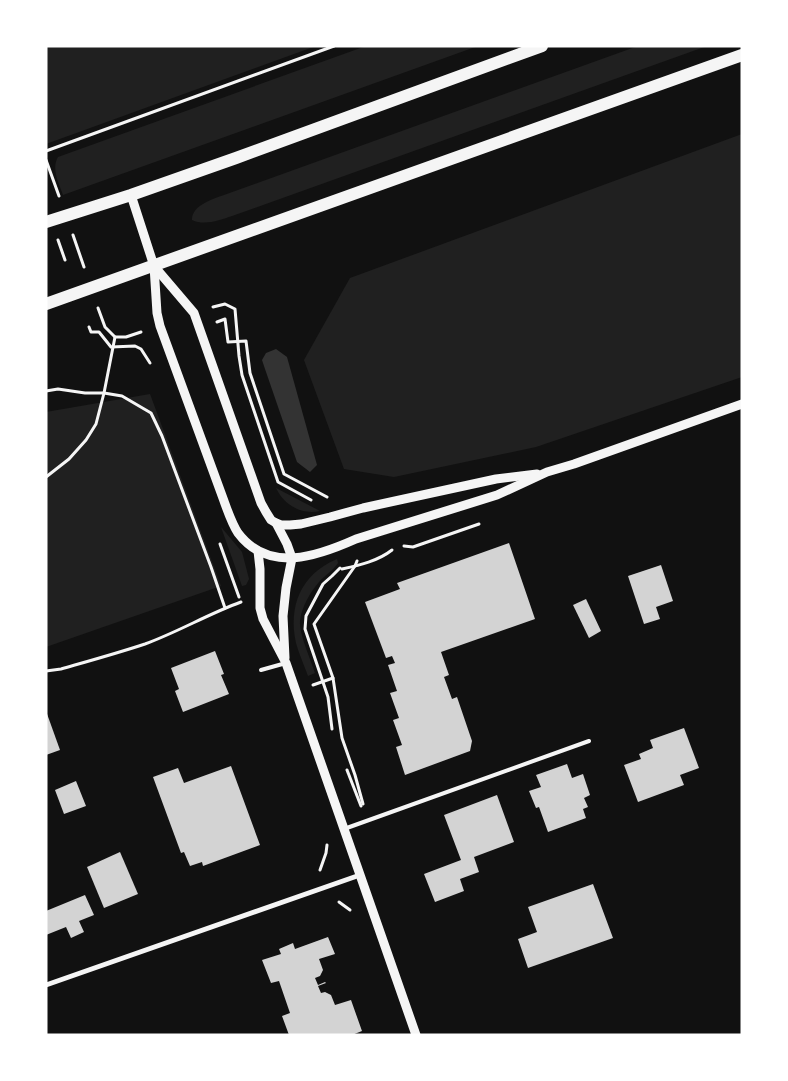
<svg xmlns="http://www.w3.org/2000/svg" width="788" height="1081" font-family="Lato,sans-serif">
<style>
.green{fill:#202020}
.water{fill:#333}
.building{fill:#d3d3d3}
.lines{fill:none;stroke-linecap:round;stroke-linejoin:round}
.path{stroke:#f5f5f5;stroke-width:3}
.service{stroke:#f5f5f5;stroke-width:4}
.minor{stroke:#f5f5f5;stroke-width:5}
.tertiary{stroke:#f5f5f5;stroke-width:9}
.primary{stroke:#f5f5f5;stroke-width:12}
</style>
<rect width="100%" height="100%" fill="#111"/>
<g class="green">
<polygon points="46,46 316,46 46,144"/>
<path d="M 366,46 L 478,46 L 63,195 C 59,183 51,169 58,157 Z"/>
<path d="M 638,46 L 707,46 L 232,216 C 220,220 205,226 192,220 C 192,205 213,199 224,195 Z"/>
<polygon points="742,134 742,377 536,447 394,477 344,469 304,360 350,278"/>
<polygon points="150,394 221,586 46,647 46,412"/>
<path d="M 276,488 L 320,511 C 301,515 284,505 276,488 Z"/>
<polygon points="221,527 242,552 249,579 246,585 242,586"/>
<path d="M 337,559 L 338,563 C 333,571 325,575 319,582 C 311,591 301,608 300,621 C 299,634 311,660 315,673 L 308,676 C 304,665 299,654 296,643 C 288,606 301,574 337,559 Z"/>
</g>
<polygon class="water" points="276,349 287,357 317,465 310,472 297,462 265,369 262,360 266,353"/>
<g class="building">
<polygon points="509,543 535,619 441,652 449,675 444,677 452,699 457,697 472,741 470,751 405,775 396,747 402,745 393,720 399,718 390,693 397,691 388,665 395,663 392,656 386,658 365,602 400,589 397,583"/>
<polygon points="661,565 673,601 656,607 660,619 644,624 628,576"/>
<polygon points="586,599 601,631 589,638 573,605"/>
<polygon points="215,651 224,674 221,675 229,694 183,712 175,691 179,689 171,668"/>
<polygon points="46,711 60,750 46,755"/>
<polygon points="684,728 699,768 680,775 684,785 638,802 624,765 641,759 639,754 653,748 650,740"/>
<polygon points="567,764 572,778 583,774 590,795 584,798 588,807 583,809 586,818 548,832 539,807 536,808 529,791 541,787 536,775"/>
<polygon points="231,766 260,845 203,866 202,862 190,866 184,852 181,853 153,777 178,768 184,783"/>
<polygon points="76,781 86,806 64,814 55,790"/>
<polygon points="497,795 514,842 474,857 479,872 460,879 464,891 435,902 424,874 461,860 444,815"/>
<polygon points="120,852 138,894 104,908 87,867"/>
<polygon points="593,884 613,938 528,968 518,939 537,932 528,907"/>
<polygon points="85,895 94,915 79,921 84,932 71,938 66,927 46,935 46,911"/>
<polygon points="328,937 335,954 319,959 323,970 320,976 315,978 318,985 325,982 326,983 318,986 321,993 325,992 331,995 335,1005 351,1000 362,1031 352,1035 289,1035 282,1016 290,1013 279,981 271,983 262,960 281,954 279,949 293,943 295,949"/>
</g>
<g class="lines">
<g class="path">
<polyline points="46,151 334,46"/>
<polyline points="46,160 59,196"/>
<polyline points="73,235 84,267"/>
<polyline points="58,240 65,260"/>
<polyline points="213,307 225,304 235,309 239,356 242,375 278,482 311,500"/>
<polyline points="98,308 105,327 115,337 126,337 141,332"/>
<polyline points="217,322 225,319 228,342 246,341 250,373 284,474 327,497"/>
<polyline points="89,327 91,332 99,332 111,347 135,346 141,349 150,363"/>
<polyline points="46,391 58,389 85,393 104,393 122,396 151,413 162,436 211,567 225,608"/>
<polyline points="46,477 69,459 86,440 96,424 104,393 115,337"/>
<polyline points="220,544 239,597"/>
<polyline points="404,546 413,547 479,524"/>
<polyline points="357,561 355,566 314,624 333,678 342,738 355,775 363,804"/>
<path d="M 342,569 C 360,565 378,561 392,550"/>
<path d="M 46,671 L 61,669 C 89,661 118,653 145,644 C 178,632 208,614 241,602"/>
<polyline points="313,685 333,678"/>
<polyline points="332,729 328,697 305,629 306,616 323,584 332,576 340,568"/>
<polyline points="347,770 361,806"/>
<polyline points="320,870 326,853 327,845"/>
<polyline points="339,902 350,910"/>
</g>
<g class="service">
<polyline points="261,670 286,663"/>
<polyline points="344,829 589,741"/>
</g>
<polyline class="minor" points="46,985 360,875"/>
<g class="tertiary">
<path d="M 131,195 L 154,266 L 157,313 L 160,326 L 224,501 C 228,512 232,524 238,533 C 269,574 318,556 356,539 L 497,495 L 547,472 L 574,464 L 742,404"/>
<polyline points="154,266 194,313 261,503 266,512 271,520 276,523 287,544 292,558 286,588 283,616 285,658"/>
<polyline points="276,523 281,525 290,525 301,524 330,517 363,508 496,479 537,474"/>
<polyline points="258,551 260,569 260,608 263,619 286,663 416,1035"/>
</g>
<g class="primary">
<polyline points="46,222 131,195 236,158 542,46"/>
<polyline points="46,304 742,55"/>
</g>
</g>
<rect width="788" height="1081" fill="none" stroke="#ffffff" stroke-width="95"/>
</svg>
